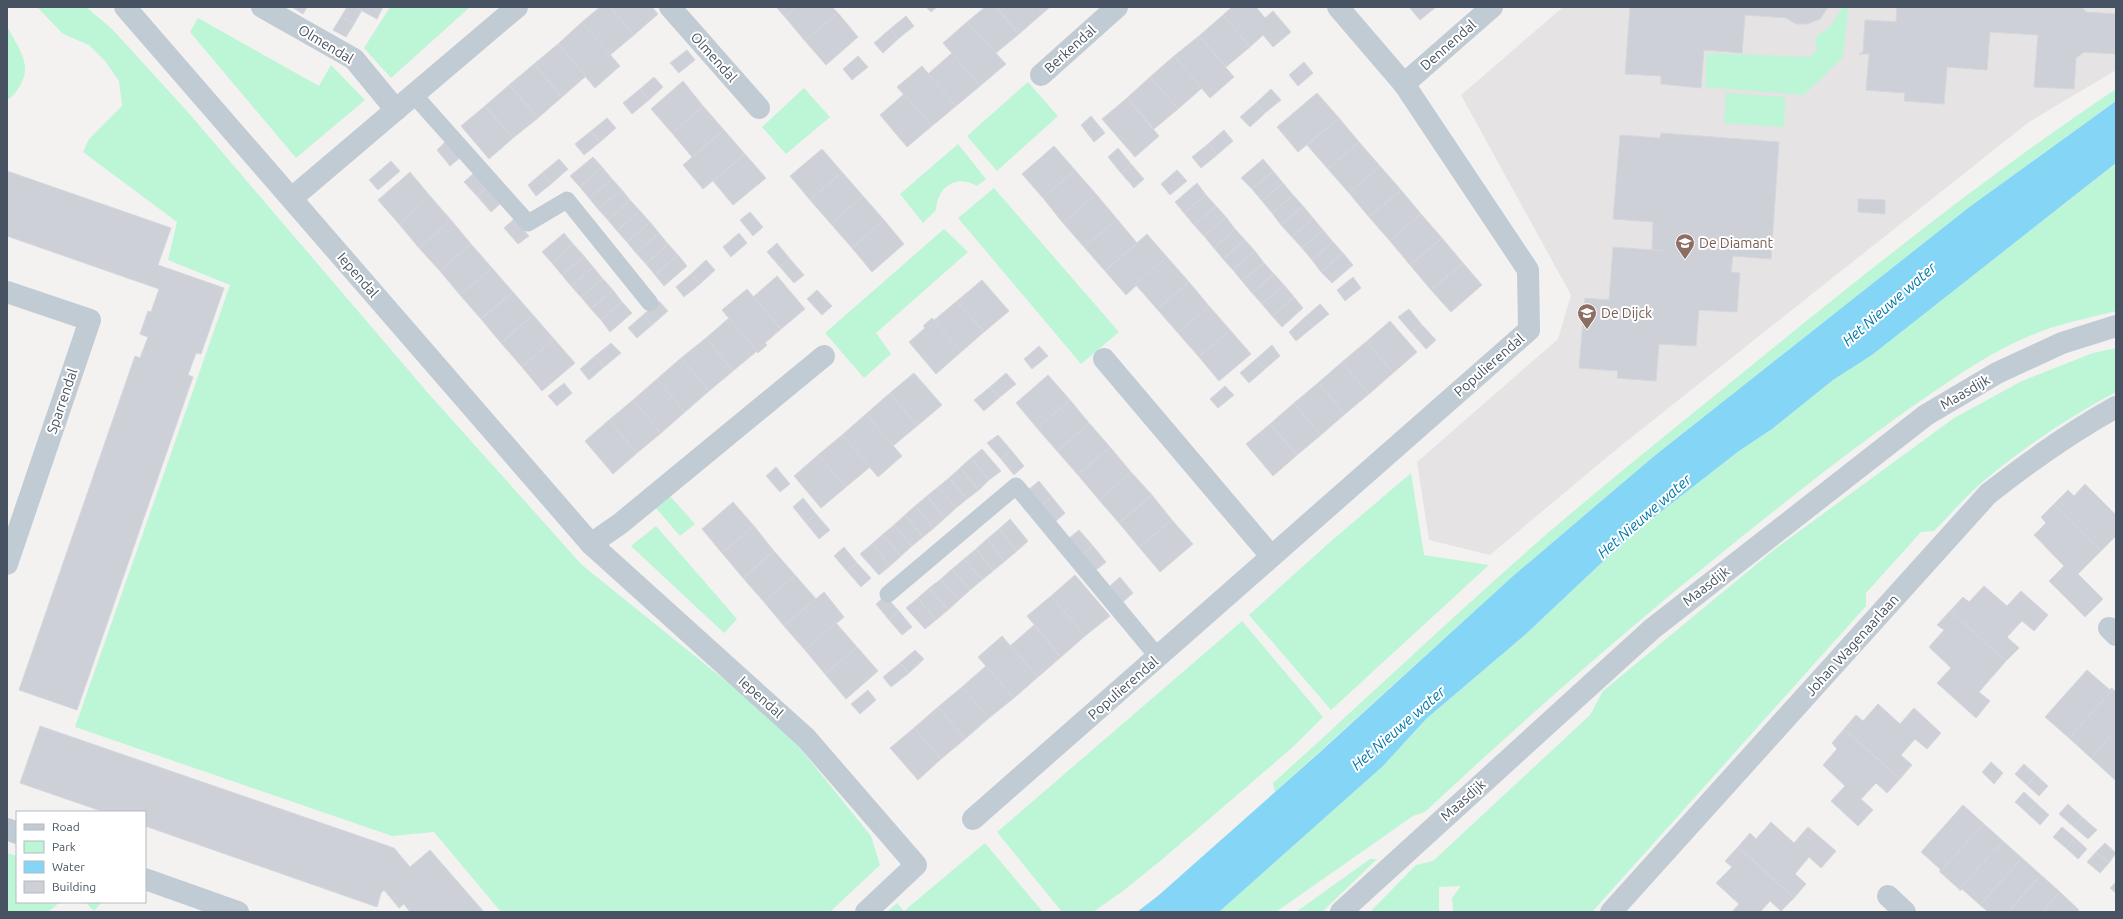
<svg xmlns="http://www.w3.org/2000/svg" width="2123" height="919" font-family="Ubuntu,sans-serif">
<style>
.education{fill:#e5e3e3}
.green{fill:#bdf5d7}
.water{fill:#85d6f6}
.building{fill:#cdd0d7;stroke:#d5d7de}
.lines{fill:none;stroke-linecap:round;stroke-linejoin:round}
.service{stroke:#c1cbd4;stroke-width:17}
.minor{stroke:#c1cbd4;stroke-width:22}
.labels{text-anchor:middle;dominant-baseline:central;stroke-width:4;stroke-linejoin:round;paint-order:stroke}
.street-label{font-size:14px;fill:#475362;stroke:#fff}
.education-label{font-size:14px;fill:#785e54;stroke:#fff;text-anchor:start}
.water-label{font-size:15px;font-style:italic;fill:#027aab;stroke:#fff}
</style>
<rect width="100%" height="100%" fill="#f4f2f1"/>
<polygon class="education" points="1563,7 2116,7 2116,70 2029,122 1618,448 1490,555 1429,540 1417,462 1558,339 1571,295 1461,95"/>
<g class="green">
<polygon points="37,7 86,7 112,29 187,111 428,393 582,565 783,727 871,836 880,865 830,912 501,912 434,832 392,836 75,727 230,285 168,260 177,222 83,152 89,139 122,106 119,81 105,61 89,45 63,34"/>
<polygon points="390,7 470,7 391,78 364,48"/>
<polygon points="1843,7 1848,7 1843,57 1804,95 1705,87 1707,53 1811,57 1817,50 1815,38 1830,27"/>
<polygon points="198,18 319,86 331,65 365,100 296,158 190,32"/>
<path d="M 7,26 C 16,45 33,63 21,84 C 17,91 14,96 7,100 Z"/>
<polygon points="1028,82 1058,116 997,171 967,136"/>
<polygon points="804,88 830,117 786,154 762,127"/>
<path d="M 2116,89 L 2116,101 L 1968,208 L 1653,457 L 1513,576 L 1275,792 L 1273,783 C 1365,700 1455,614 1549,532 C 1624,468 1702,406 1778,344 C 1888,255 1999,167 2116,89 Z"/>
<polygon points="1726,93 1785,97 1784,127 1724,123"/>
<path d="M 958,144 L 986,179 L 977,186 C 956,173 937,188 936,210 L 923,223 L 900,194 Z"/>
<path d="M 2116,163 L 2116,311 C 2085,319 2053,325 2025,338 C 1992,352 1961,373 1932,393 C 1876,431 1822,473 1769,515 C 1650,609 1536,708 1425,812 L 1413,816 L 1276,912 L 1219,912 L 1383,766 L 1426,719 L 1526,634 L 1631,535 L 1739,451 L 1772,429 L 1833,380 L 1872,355 Z"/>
<polygon points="994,188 1119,332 1081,364 958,218"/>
<polygon points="944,229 968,252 876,333 891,354 864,378 825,333"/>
<path d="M 2116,348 L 2116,392 C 2067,418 2021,449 1979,485 C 1963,499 1949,516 1934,531 L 1921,532 L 1866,593 L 1866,606 L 1592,912 L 1453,912 L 1452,898 L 1461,886 L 1439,887 L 1439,912 L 1370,912 L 1416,865 L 1433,861 L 1590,715 L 1603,691 L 1775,549 L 1954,418 L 2022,381 L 2093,353 Z"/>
<polygon points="1411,473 1424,555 1489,565 1331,710 1249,615 1330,542"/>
<polygon points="670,496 695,524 680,536 656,508"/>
<polygon points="656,526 737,619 724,633 631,546"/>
<polygon points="1242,621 1323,717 1294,746 1165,857 1123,891 1093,912 1062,912 997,832"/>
<polygon points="985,843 1043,912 887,912 897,903 904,911"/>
<polygon points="7,853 17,856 17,902 60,902 48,912 7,912"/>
<polygon points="1370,859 1377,859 1322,912 1296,912"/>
<polygon points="85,902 102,902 94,911"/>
</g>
<polygon class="water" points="2116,101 2116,163 1872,355 1833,380 1772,429 1739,451 1631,535 1526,634 1426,719 1383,766 1219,912 1137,912 1159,895 1320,752 1513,576 1653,457 1968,208"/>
<g class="building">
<polygon points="292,7 307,7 303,14"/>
<polygon points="347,7 355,7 362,10 354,24 341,17"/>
<polygon points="355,7 383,7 377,19"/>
<polygon points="600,7 610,7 634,35 610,55 582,22"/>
<polygon points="610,7 652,7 658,14 634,35"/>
<polygon points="776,7 796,7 785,17"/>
<polygon points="796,7 832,7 838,13 805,41 785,17"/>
<polygon points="926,7 937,7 931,12"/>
<polygon points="985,7 996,7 1019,34 996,53 967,22"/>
<polygon points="996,7 1038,7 1043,13 1019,34"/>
<polygon points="1038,7 1050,7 1043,13"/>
<polygon points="1232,7 1256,7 1265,18 1273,11 1291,32 1273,47 1263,35 1250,47 1223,15"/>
<polygon points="1409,7 1436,7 1420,20"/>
<polygon points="1630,7 1828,7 1820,19 1807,24 1796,24 1786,18 1745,15 1742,53 1704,50 1701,88 1661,84 1661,76 1625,74"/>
<polygon points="1897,7 2082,7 2086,12 2116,14 2116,54 2084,52 2076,58 2074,89 2034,87 2038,35 1990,32 1987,70 1947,67 1944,104 1904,101 1905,93 1866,90 1869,54 1859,54 1863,52 1865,20 1896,22"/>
<polygon points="838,13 858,37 826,65 805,41"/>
<polygon points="1223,15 1250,47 1226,67 1199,36"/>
<polygon points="906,16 914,26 898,39 890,29"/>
<polygon points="341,17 354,24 346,37 333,30"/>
<polygon points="582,22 620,66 595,88 558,44"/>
<polygon points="967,22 1006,64 980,86 943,43"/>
<polygon points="890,29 898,39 883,53 874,43"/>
<polygon points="1199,36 1234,77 1210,98 1174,56"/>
<polygon points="558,44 586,76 562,97 534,64"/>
<polygon points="687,50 695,60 679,73 670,63"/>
<polygon points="952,53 980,86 956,106 928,74"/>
<polygon points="858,56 868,67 852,80 843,69"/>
<polygon points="1174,56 1202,88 1178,109 1150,77"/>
<polygon points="1304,62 1313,73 1298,86 1289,75"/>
<polygon points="534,64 562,97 538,118 509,85"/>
<polygon points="922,66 956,106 932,126 897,87"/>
<polygon points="654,77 663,87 649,100 640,89"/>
<polygon points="1150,77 1178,109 1154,129 1127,98"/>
<polygon points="683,81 703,106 672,133 651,109"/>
<polygon points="509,85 538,118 513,138 485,106"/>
<polygon points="640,89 649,100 632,114 623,103"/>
<polygon points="1271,89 1281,100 1265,113 1256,103"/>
<polygon points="1317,93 1339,118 1298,152 1277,127"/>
<polygon points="904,94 932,126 907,147 880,115"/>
<polygon points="1127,98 1159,136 1135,157 1102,119"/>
<polygon points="1256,103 1265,113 1250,127 1240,117"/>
<polygon points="485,106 513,138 489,159 461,126"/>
<polygon points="703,106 724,130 692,157 672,133"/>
<polygon points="1091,116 1105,133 1094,142 1081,125"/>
<polygon points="607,118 616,128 600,142 591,131"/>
<polygon points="1339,118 1359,142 1328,169 1307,145"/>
<polygon points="724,130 745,154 703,189 683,165"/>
<polygon points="1224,130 1233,141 1217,155 1208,144"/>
<polygon points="591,131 600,142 584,155 575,144"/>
<polygon points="1661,133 1779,142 1771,259 1733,256 1731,272 1740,273 1737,312 1699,310 1696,346 1659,344 1656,381 1617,378 1618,371 1579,368 1585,298 1609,300 1613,247 1665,251 1652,250 1653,222 1613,219 1620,135 1660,138"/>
<polygon points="446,141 461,157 450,166 437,150"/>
<polygon points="1359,142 1380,166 1349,193 1328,169"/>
<polygon points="1208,144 1217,155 1201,168 1192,157"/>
<polygon points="1054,146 1075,170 1043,198 1022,174"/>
<polygon points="1118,148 1131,164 1121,173 1108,157"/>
<polygon points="822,149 842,172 810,200 790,176"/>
<polygon points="745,154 766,178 733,205 713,181"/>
<polygon points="593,157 602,167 580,187 570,176"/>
<polygon points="559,159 568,169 551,184 542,173"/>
<polygon points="1263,159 1273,171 1252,189 1241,178"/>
<polygon points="391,161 400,171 378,190 369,180"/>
<polygon points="1131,164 1144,179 1134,188 1121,173"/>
<polygon points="1380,166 1401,190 1369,217 1349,193"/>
<polygon points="602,167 612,179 589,198 580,187"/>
<polygon points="1075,170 1096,194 1063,223 1043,198"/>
<polygon points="1177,170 1187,181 1170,195 1161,184"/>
<polygon points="7,171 171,228 158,265 224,288 201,354 196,353 188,375 193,377 77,710 19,690 135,356 140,358 148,337 140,334 148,311 151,312 159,289 7,236"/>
<polygon points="1273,171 1283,183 1262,201 1252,189"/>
<polygon points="410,172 430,196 399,224 378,200"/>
<polygon points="842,172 863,196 831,224 810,200"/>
<polygon points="474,173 487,188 477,196 464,182"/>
<polygon points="542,173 551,184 536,196 528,185"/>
<polygon points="612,179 622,190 598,209 589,198"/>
<polygon points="1197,183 1206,195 1184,213 1175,202"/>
<polygon points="1283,183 1293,195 1272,213 1262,201"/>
<polygon points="487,188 501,203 491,212 477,196"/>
<polygon points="622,190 630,200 608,220 598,209"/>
<polygon points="1401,190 1421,214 1390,241 1369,217"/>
<polygon points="1096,194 1117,219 1084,247 1063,223"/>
<polygon points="1206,195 1216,206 1194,225 1184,213"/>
<polygon points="1293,195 1303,206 1281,225 1272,213"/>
<polygon points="430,196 451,220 419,248 399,224"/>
<polygon points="863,196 884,220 852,248 831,224"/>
<polygon points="1858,199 1885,200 1885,214 1858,212"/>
<polygon points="630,200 640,211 617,231 608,220"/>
<polygon points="1216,206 1226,217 1204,236 1194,225"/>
<polygon points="1303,206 1313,218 1292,237 1281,225"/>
<polygon points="640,211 650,222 627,242 617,231"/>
<polygon points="750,212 763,227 753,236 740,220"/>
<polygon points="1421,214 1442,238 1410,265 1390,241"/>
<polygon points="1226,217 1235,229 1214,248 1204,236"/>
<polygon points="1313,218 1323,230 1302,248 1292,237"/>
<polygon points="514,219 529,236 518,244 504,228"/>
<polygon points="1117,219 1137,243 1105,271 1084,247"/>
<polygon points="451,220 471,244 440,271 419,248"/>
<polygon points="884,220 904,244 872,272 852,248"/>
<polygon points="650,222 659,233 636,253 627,242"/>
<polygon points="1235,229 1245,240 1223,259 1214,248"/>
<polygon points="1323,230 1333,242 1312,260 1302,248"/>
<polygon points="564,233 573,244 552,263 542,252"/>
<polygon points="659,233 668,244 646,264 636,253"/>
<polygon points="739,233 747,243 731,257 723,247"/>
<polygon points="1147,234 1167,257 1126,295 1105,271"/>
<polygon points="1442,238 1463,263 1431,290 1410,265"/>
<polygon points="1245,240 1255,251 1233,270 1223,259"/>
<polygon points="1333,242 1343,253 1321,272 1312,260"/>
<polygon points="777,243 790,259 780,267 767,252"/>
<polygon points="471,244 492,268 460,295 440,271"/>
<polygon points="573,244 584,256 562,275 552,263"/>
<polygon points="668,244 678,255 655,275 646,264"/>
<polygon points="1255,251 1264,263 1242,281 1233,270"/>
<polygon points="1343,253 1353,265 1332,283 1321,272"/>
<polygon points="678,255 687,266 664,286 655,275"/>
<polygon points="584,256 593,267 571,286 562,275"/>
<polygon points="1167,257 1189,282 1157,309 1135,284"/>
<polygon points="790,259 804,275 794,283 780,267"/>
<polygon points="706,260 715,270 700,284 691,274"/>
<polygon points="1264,263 1274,274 1252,293 1242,281"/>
<polygon points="1463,263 1482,285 1451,312 1431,290"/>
<polygon points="593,267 603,279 581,297 571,286"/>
<polygon points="492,268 513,292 481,319 460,295"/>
<polygon points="691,274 700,284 684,297 676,287"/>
<polygon points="1274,274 1284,285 1262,304 1252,293"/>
<polygon points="777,276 805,309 781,329 753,297"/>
<polygon points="1353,277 1361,288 1345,301 1337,290"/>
<polygon points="603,279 613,290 591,309 581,297"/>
<polygon points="982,280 1009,311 984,332 957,301"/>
<polygon points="1189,282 1209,306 1178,333 1157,309"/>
<polygon points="1284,285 1294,297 1272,316 1262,304"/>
<polygon points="747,289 781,329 765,343 767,345 758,353 722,310"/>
<polygon points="613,290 622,302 601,320 591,309"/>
<polygon points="817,290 832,306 822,315 807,299"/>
<polygon points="513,292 533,315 501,343 481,319"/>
<polygon points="1294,297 1303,308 1282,327 1272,316"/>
<polygon points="659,301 668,311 652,325 643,315"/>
<polygon points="957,301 984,332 961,352 933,321"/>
<polygon points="622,302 632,313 610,332 601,320"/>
<polygon points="1320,304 1329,314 1313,327 1304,318"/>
<polygon points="1209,306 1230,330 1199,357 1178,333"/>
<polygon points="1409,309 1422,325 1412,333 1398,317"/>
<polygon points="533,315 554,339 522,367 501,343"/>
<polygon points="643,315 652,325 637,338 628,328"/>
<polygon points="729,318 757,351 733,371 706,338"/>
<polygon points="932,318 961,352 936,374 909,342 925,328 923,326"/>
<polygon points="1304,318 1313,327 1296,341 1289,332"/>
<polygon points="1390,321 1417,352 1393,373 1367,341"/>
<polygon points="1422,325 1436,340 1426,349 1412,333"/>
<polygon points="1230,330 1251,354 1219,381 1199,357"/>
<polygon points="706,338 733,371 709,391 681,358"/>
<polygon points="554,339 575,363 542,391 522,367"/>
<polygon points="1367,341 1393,373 1369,394 1342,362"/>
<polygon points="611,343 621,353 604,367 595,356"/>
<polygon points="1272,345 1280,356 1265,369 1256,359"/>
<polygon points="1039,346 1048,356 1032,369 1024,359"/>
<polygon points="595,356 604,367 589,380 580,369"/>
<polygon points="681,358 709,391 685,412 657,379"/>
<polygon points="1256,359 1265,369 1249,383 1240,373"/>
<polygon points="1342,362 1369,394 1345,414 1318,383"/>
<polygon points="914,373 942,405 917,426 890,393"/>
<polygon points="1006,373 1016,384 1000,397 990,387"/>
<polygon points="1048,375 1070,400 1037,428 1016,403"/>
<polygon points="657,379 685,412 661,433 633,400"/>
<polygon points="564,383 572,393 557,406 548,396"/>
<polygon points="1318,383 1345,414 1321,435 1294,403"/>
<polygon points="1225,386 1234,395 1218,408 1210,399"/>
<polygon points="990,387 1000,397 984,411 974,400"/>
<polygon points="890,393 917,426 893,446 866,414"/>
<polygon points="633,400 661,433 637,453 609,420"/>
<polygon points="1070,400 1089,423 1057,451 1037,428"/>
<polygon points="1294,403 1321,435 1297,455 1270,424"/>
<polygon points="866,414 902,456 878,477 842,435"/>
<polygon points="609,420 637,453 613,474 585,441"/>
<polygon points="1089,423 1110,447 1078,475 1057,451"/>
<polygon points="1270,424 1297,455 1273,476 1246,444"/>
<polygon points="842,435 870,467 846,487 818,455"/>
<polygon points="998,435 1011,450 1001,459 987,443"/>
<polygon points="1110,447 1131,472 1099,500 1078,475"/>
<polygon points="982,449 1001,471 989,480 971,458"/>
<polygon points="1011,450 1024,466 1014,475 1001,459"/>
<polygon points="818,455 846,487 821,508 794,476"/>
<polygon points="971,458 989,480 979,490 960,468"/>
<polygon points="776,467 790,484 780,492 766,476"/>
<polygon points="960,468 979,490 967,499 949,478"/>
<polygon points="1131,472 1152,495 1119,523 1099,500"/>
<polygon points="949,478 967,499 956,508 938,487"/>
<polygon points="1039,481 1052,497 1041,506 1028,490"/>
<polygon points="2085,484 2116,515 2116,536 2101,551 2054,504 2068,490 2074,496"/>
<polygon points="938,487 956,508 945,518 927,496"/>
<polygon points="1152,495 1172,520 1139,547 1119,523"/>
<polygon points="927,496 945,518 934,528 915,506"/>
<polygon points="1052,497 1065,513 1055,522 1041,506"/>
<polygon points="803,498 816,514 806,523 793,507"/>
<polygon points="733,502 754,526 722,553 702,529"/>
<polygon points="2054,504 2101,551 2078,574 2103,599 2085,617 2049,581 2064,566 2034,535 2046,523 2041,517"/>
<polygon points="915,506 934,528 923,537 905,515"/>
<polygon points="816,514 830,530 819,539 806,523"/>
<polygon points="905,515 923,537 912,546 894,525"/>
<polygon points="1010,519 1028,541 1017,551 999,529"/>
<polygon points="1172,520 1193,544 1160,572 1139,547"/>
<polygon points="894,525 912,546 901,556 882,535"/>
<polygon points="754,526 774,551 743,578 722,553"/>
<polygon points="999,529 1017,551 1005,561 987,539"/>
<polygon points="1079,530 1093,546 1082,554 1069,538"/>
<polygon points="882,535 901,556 890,566 872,544"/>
<polygon points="987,539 1005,561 993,571 976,549"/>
<polygon points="872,544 890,566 879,575 860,554"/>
<polygon points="1093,546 1106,562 1096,570 1082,554"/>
<polygon points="844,547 857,563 847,571 834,556"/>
<polygon points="976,549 993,571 982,580 964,559"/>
<polygon points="774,551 795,575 764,602 743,578"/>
<polygon points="964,559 982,580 970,590 952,569"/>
<polygon points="857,563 871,578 861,587 847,571"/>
<polygon points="952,569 970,590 959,600 941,579"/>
<polygon points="795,575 816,599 784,626 764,602"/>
<polygon points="1075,575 1110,616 1085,636 1051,596"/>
<polygon points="1120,577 1133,593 1123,602 1110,586"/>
<polygon points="941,579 959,600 948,610 929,588"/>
<polygon points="1984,586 2007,606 2021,591 2048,615 2034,631 2022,621 2007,637 2019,648 2006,661 1950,611 1963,597 1969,602"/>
<polygon points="929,588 948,610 936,620 918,598"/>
<polygon points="824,592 844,617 805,650 784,626"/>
<polygon points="885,596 899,611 889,620 876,604"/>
<polygon points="1051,596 1085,636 1061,657 1027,616"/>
<polygon points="918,598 936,620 925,629 906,608"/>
<polygon points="899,611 912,627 902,635 889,620"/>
<polygon points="1950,611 2006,661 1979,692 1990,701 1976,718 1937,683 1951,668 1929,647 1944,630 1937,625"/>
<polygon points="836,623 857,647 825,674 805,650"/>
<polygon points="1034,625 1061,657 1038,677 1010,646"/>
<polygon points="1002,636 1038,677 1014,698 978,657"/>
<polygon points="857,647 878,671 846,699 825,674"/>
<polygon points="915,650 924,659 909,673 900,663"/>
<polygon points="900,663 909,673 891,687 883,677"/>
<polygon points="986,666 1014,698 989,718 962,687"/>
<polygon points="2087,670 2110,690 2111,688 2113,689 2069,738 2045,717"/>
<polygon points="962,687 989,718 965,739 938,707"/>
<polygon points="2113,689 2116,692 2116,730 2091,758 2069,738"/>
<polygon points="868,690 876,700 860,714 851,704"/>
<polygon points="1878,704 1900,724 1914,708 1941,733 1927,749 1915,739 1901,755 1912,765 1900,779 1844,729 1856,715 1863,721"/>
<polygon points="938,707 965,739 941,759 914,728"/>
<polygon points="40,726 394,848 410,867 430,850 484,912 410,912 404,904 399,908 384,890 381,893 377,907 145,826 145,812 104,812 20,783"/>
<polygon points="914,728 941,759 918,780 890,748"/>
<polygon points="1844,729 1900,779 1887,793 1876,783 1861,799 1873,810 1858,826 1831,801 1845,786 1823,765 1837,749 1832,743"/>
<polygon points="2116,730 2116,779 2115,780 2091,758"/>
<polygon points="1991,762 2003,773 1994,784 1982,772"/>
<polygon points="2024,764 2036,775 2027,785 2015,774"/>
<polygon points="2036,775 2048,786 2039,796 2027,785"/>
<polygon points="2024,792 2036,803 2027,813 2015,802"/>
<polygon points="2036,803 2049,815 2040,825 2027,813"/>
<polygon points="2068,804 2082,817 2074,827 2059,814"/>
<polygon points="1963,805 1984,824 1940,872 1940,869 1921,852"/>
<polygon points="2082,817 2097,830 2088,839 2074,827"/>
<polygon points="1771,822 1794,843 1808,827 1836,851 1821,868 1809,857 1795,874 1806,884 1794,898 1738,847 1750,833 1756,839"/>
<polygon points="1984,824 2003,841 1959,889 1940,872"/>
<polygon points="2062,827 2075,838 2066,848 2053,837"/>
<polygon points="2075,838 2087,849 2078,859 2066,848"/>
<polygon points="2003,841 2022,858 1980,905 1962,889 1960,891 1959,889"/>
<polygon points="2105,843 2116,853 2109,863 2096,852"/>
<polygon points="1738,847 1794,898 1781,911 1770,901 1760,912 1732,912 1739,904 1716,883 1732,867 1725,861"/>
<polygon points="2096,852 2109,863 2100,873 2087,862"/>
<polygon points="2022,858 2041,875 2008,912 1988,912 1980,905"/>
<polygon points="2041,875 2060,892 2042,912 2008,912"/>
<polygon points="2116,882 2116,893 2110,888"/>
<polygon points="2060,892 2079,910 2077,912 2042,912"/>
</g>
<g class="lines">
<g class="service">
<polyline points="414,95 528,223 567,200 650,303"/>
<polyline points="888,594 1016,486 1158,657"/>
</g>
<g class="minor">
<polyline points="125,7 591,544 806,738 916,865 866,912"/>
<polyline points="262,7 354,59 396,110"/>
<polyline points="670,7 759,108"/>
<polyline points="1041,75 1117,7"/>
<polyline points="1404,84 1492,7"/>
<polyline points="292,198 517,7"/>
<polyline points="7,292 90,320 7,564"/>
<polyline points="1104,359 1271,556"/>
<polyline points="591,544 621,523 824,356"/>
<polyline points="2109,628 2116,635"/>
<polyline points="973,819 1529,330 1528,270 1404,84 1338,7"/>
<polyline points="7,829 17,833"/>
<polyline points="145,879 238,912"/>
<polyline points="1888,896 1905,912"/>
<polyline points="1341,912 1652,629 1926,415 1997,373 2062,343 2116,326"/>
<path d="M 1611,912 L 1988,494 C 2030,461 2069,433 2116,407"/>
</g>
</g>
<defs>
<g id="school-pin" transform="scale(1)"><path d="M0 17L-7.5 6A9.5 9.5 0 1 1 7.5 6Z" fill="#8d6e63" stroke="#fff"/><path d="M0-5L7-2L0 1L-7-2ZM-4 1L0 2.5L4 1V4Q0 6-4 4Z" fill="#fff"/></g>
</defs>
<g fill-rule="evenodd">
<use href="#school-pin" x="1685" y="243"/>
<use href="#school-pin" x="1587" y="313"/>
</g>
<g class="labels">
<g class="street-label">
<text transform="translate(326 44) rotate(31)">Olmendal</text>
<text transform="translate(1448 45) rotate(-41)">Dennendal</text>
<text transform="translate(1070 49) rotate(-42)">Berkendal</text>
<text transform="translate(714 57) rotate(48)">Olmendal</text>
<text transform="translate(358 275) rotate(49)">Iependal</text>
<text transform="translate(1489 365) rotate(-41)">Populierendal</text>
<text transform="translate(1965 392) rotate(-30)">Maasdijk</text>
<text transform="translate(62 401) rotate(-71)">Sparrendal</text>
<text transform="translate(1706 586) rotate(-38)">Maasdijk</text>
<text transform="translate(1852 645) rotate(-48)">Johan Wagenaarlaan</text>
<text transform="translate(1123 688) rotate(-41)">Populierendal</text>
<text transform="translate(761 697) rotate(42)">Iependal</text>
<text transform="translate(1463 800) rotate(-42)">Maasdijk</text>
</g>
<g class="education-label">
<text x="1699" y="243">De Diamant</text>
<text x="1601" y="313">De Dijck</text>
</g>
<g class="water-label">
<text transform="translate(1889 304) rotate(-41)">Het Nieuwe water</text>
<text transform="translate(1644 516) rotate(-41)">Het Nieuwe water</text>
<text transform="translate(1398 728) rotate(-41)">Het Nieuwe water</text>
</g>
</g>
<rect width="2123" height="919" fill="none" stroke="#475362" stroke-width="16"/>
<rect x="16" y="811" width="130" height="92" fill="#ffffff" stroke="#b5bac0"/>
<rect x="24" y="824" width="20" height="6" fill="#c1cbd4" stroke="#b5bac0"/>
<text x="52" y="831" font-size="12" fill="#475362">Road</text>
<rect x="24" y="841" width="20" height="12" fill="#bdf5d7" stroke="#b5bac0"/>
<text x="52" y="851" font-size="12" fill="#475362">Park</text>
<rect x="24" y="861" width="20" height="12" fill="#85d6f6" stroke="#b5bac0"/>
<text x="52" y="871" font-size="12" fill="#475362">Water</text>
<rect x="24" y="881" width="20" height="12" fill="#cdd0d7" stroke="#b5bac0"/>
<text x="52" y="891" font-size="12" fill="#475362">Building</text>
</svg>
